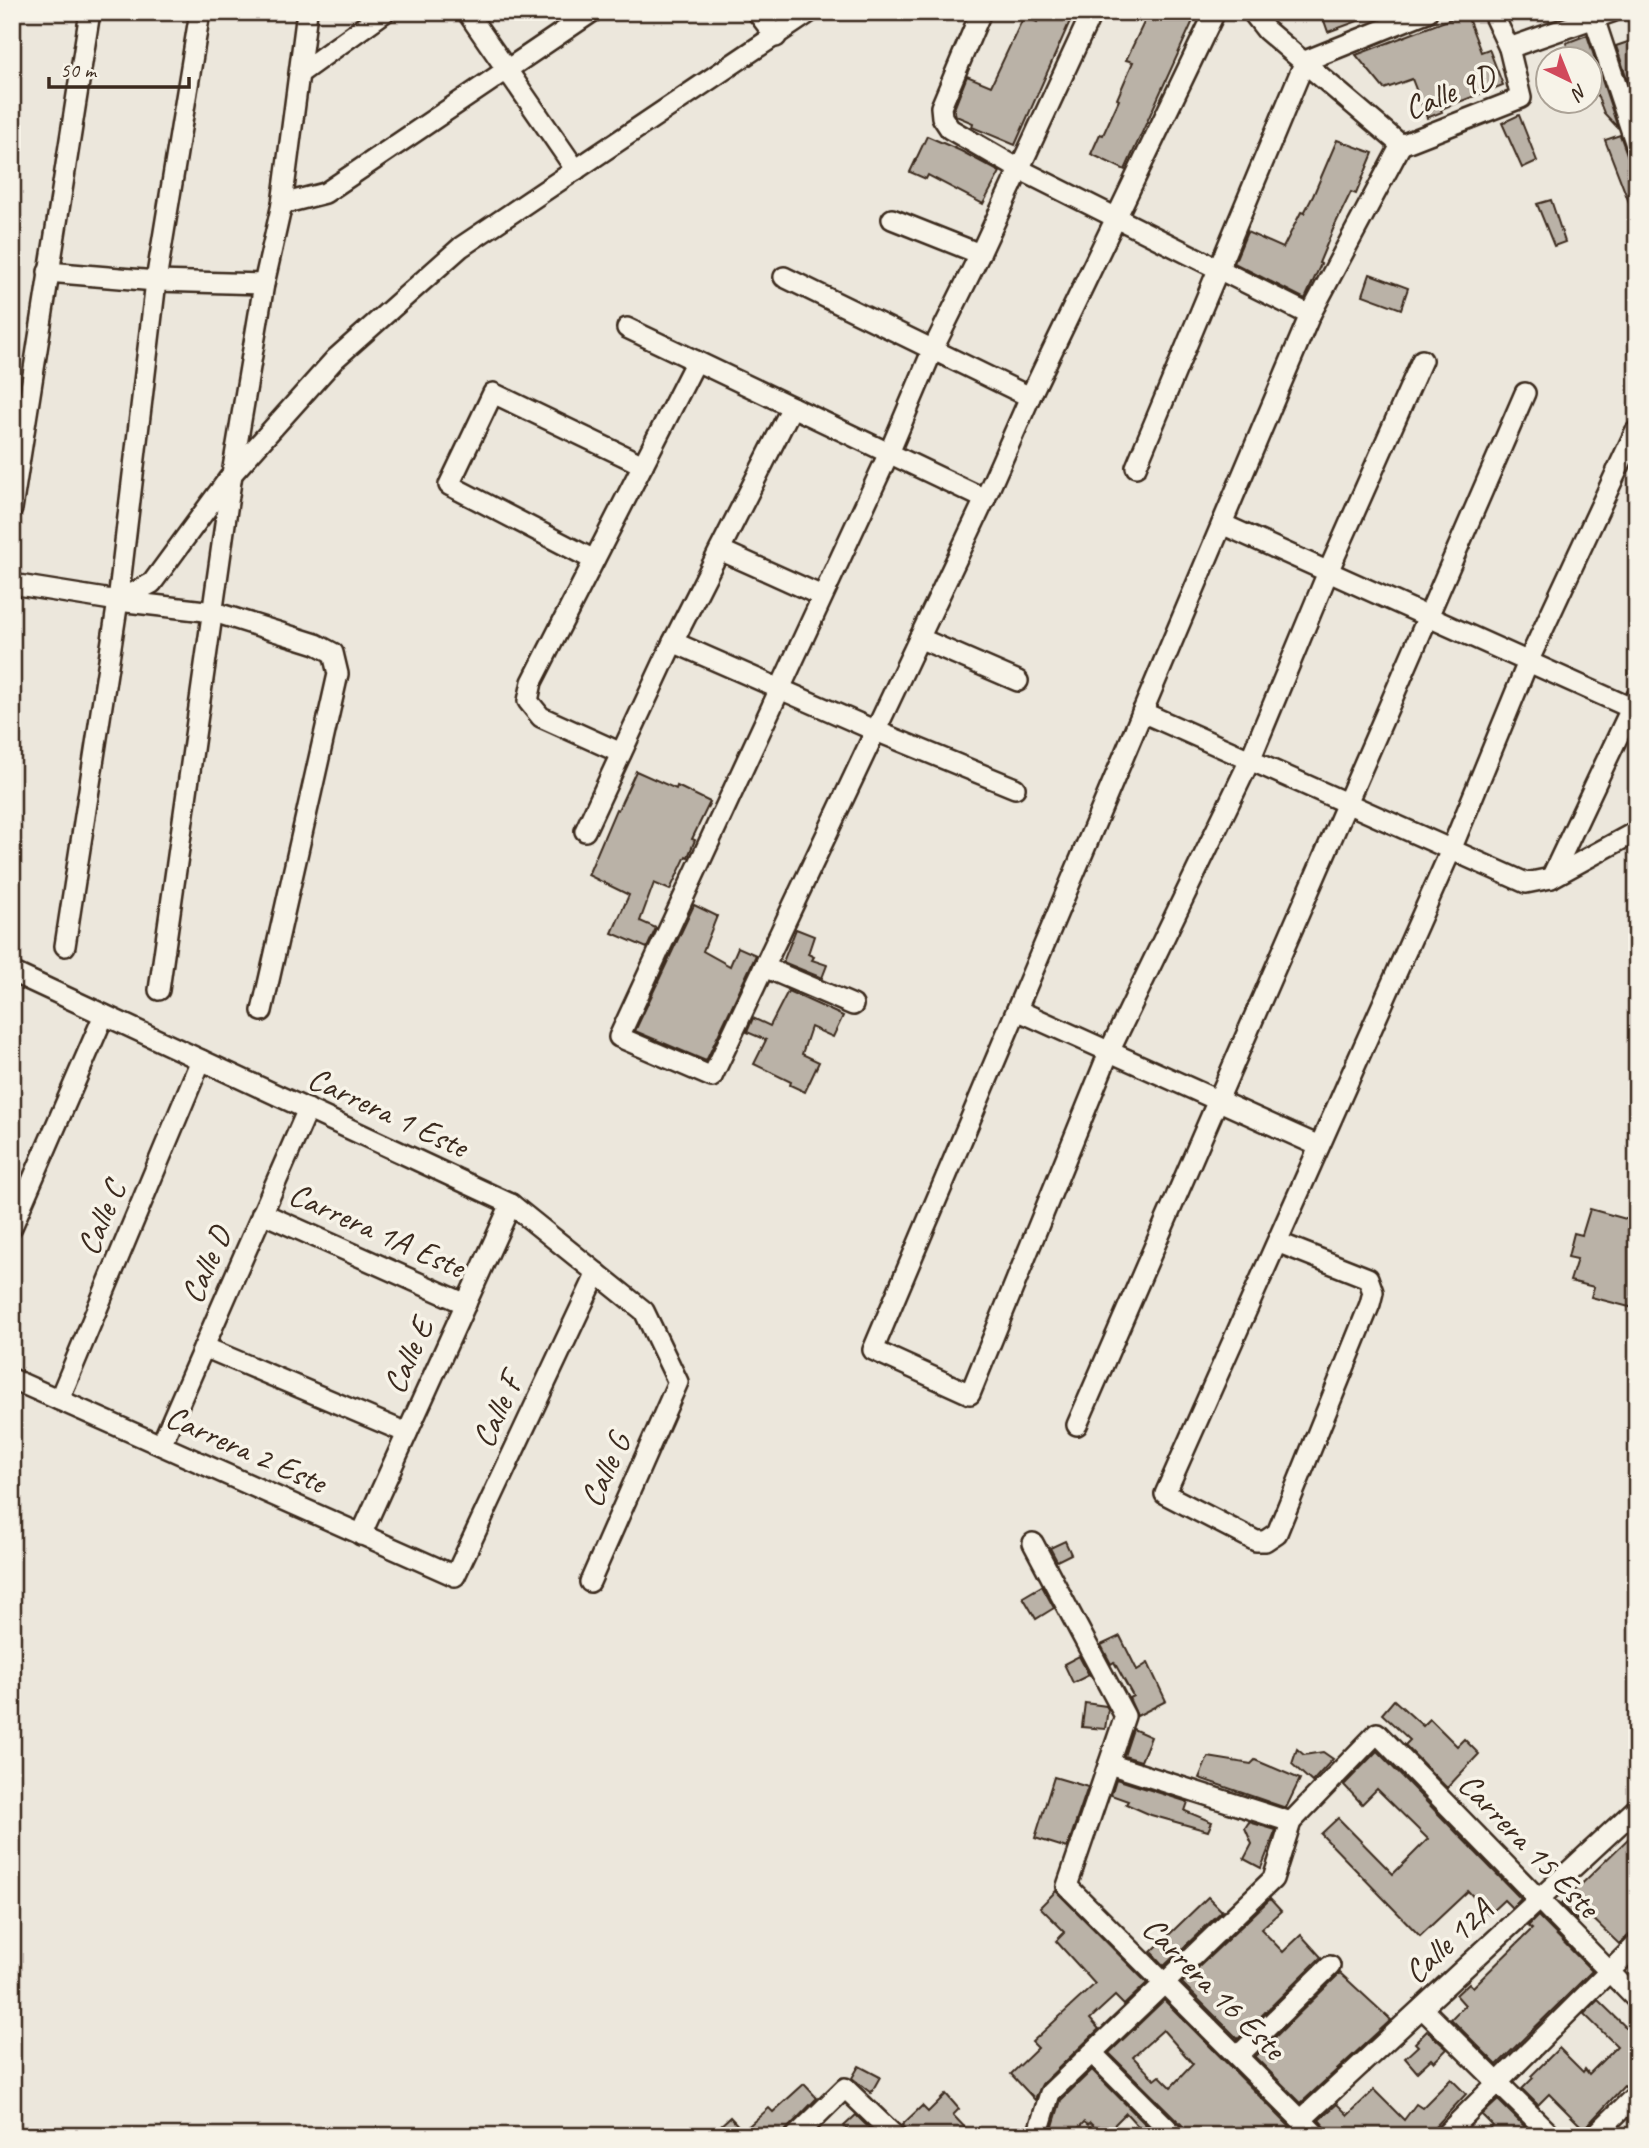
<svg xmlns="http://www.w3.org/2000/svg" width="1649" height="2148" font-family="Caveat,sans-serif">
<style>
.building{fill:#bab2a7;stroke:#3b2a1e;stroke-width:2;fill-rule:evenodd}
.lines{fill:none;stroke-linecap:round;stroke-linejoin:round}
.street-casing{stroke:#3b2a1e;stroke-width:24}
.street{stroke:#f7f3e8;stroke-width:19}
.labels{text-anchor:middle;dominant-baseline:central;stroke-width:7;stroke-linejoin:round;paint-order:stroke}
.street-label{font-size:33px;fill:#3b2a1e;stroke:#f7f3e8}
</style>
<rect width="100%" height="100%" fill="#ece7dc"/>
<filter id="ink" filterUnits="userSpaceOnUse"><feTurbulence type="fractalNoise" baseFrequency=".0143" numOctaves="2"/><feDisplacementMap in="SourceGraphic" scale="14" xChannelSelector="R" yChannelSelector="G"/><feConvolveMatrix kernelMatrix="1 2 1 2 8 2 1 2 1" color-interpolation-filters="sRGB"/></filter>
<g filter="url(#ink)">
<g class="building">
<polygon points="1041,12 1074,12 1015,145 972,127 973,123 956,116 954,109 967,76 991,86 1024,16 1037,22"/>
<polygon points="1149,12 1197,12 1125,170 1091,154 1100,134 1103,135 1119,100 1117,99 1133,62 1126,60"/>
<polygon points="1321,12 1376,12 1377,14 1328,32"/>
<polygon points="1466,13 1481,52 1489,49 1503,85 1441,109 1442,112 1427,118 1412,79 1384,89 1356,55"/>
<polygon points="1587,35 1618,128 1604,113 1597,95 1590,98 1590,60 1572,60 1566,43"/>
<polygon points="1637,39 1637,108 1616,46"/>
<polygon points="1519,115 1537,161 1522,168 1502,123"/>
<polygon points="1620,135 1628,157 1637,160 1637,218 1635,218 1605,140"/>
<polygon points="927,136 961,151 1000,172 983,204 928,175 926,179 910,172"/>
<polygon points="1337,140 1373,153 1356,194 1351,192 1334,227 1319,263 1321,264 1305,299 1234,263 1247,232 1283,248 1301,212 1304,213 1313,196"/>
<polygon points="1551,200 1565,242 1554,246 1537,204"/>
<polygon points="1370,274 1408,288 1401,309 1363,295"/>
<polygon points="636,771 676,789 677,786 710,802 692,839 695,840 688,857 686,856 670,890 654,883 640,921 656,928 647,948 612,933 629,895 588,875 616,809 618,810"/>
<polygon points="694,905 717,916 703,951 730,966 738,947 756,955 706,1061 635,1031"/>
<polygon points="796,929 814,936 808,954 814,957 812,960 827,965 822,978 783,962"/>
<polygon points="788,991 843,1016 833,1037 811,1027 802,1054 819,1062 805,1092 790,1085 791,1082 754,1064 766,1040 747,1032 753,1018 770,1026"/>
<polygon points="1590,1209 1637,1222 1637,1309 1591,1297 1594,1287 1570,1281 1577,1259 1568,1257 1574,1233 1582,1235"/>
<polygon points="1065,1541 1071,1554 1057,1561 1050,1548"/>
<polygon points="1042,1586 1054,1608 1036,1619 1023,1597"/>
<polygon points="1120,1636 1137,1670 1148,1663 1166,1701 1137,1716 1129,1698 1133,1696 1114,1662 1111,1664 1101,1645"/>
<polygon points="1079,1656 1089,1675 1073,1683 1064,1664"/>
<polygon points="1394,1700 1423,1726 1430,1719 1457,1746 1464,1739 1479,1754 1447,1788 1405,1745 1410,1740 1382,1714"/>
<polygon points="1085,1703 1106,1706 1108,1709 1105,1729 1082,1727"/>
<polygon points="1133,1729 1151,1737 1141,1761 1124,1756"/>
<polygon points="1297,1749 1304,1755 1323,1752 1333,1759 1312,1782 1292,1764"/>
<polygon points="1377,1751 1521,1899 1512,1908 1504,1900 1489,1914 1468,1891 1420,1936 1321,1834 1338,1818 1393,1874 1428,1839 1377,1789 1362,1804 1344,1785"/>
<polygon points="1208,1757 1251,1764 1255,1760 1300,1779 1286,1808 1199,1778"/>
<polygon points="1054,1777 1088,1787 1067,1848 1035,1838"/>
<polygon points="1116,1779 1188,1802 1185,1811 1212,1822 1208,1831 1151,1815 1126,1804 1128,1801 1111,1795"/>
<polygon points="1249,1822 1276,1830 1261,1868 1244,1859 1252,1844 1245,1828"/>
<polygon points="1637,1830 1637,1928 1619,1944 1585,1911 1576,1920 1561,1904"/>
<polygon points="1056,1891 1147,1983 1124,2005 1115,1996 1090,2019 1099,2029 1042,2084 1035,2100 1011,2074 1038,2048 1032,2042 1095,1984 1056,1941 1065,1932 1040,1907"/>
<polygon points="1208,1897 1222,1911 1164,1966 1151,1952"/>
<polygon points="1270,1899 1281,1911 1261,1929 1283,1952 1301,1935 1321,1957 1238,2039 1182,1983"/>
<polygon points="1538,1916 1592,1971 1497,2065 1451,2019 1465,2005 1456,1995 1469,1983 1473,1987 1532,1929 1528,1926"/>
<polygon points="1340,1973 1391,2020 1301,2103 1255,2057"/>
<path d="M 1164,2000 L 1299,2136 L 1187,2136 L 1184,2127 L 1109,2053 ZM 1163,2030 L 1193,2064 L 1171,2087 L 1160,2076 L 1155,2080 L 1133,2057 Z"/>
<polygon points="1598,2000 1637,2038 1637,2082 1626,2088 1624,2086 1584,2129 1549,2094 1538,2105 1522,2089 1533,2078 1531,2076 1559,2048 1583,2072 1585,2069 1589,2074 1617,2046 1584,2014"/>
<polygon points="1427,2031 1447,2049 1434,2062 1431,2059 1417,2072 1405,2058 1418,2046 1415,2043"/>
<polygon points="859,2066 880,2077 871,2093 852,2078"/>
<polygon points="1092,2070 1157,2136 1147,2136 1126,2113 1103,2136 1090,2123 1088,2125 1084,2122 1071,2136 1050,2136 1061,2100"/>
<polygon points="1451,2079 1466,2094 1435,2127 1432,2136 1329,2136 1326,2128 1319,2120 1337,2104 1348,2115 1374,2090 1404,2120 1416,2104 1422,2108"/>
<polygon points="804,2084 817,2098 780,2136 709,2136 730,2117 743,2131 769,2108 773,2112"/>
<polygon points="946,2094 959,2109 953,2115 973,2136 909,2136 902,2125 922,2106 928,2112"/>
<polygon points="1498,2100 1534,2136 1483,2136 1493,2126 1482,2115"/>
<polygon points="856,2115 871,2130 864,2136 853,2136 844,2126"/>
</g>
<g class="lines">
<g class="street-casing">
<g id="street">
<polyline points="467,12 576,170"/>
<polyline points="757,12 776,37"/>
<polyline points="981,12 941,107 942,117 950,129 1019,169 1310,315"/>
<polyline points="1092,12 980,254 933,349 889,453 619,1037 712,1077 985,499 1030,397 1215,12"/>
<polyline points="1252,12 1266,30 1401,145"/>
<polyline points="1592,12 1637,148"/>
<polyline points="1509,48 1612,12"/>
<polyline points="300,73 385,12"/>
<polyline points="1401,145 1310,315 873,1350 970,1394 1109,1052 1250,760 1328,572 1422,360"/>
<polyline points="1401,145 1521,98 1509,48 1492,12"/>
<polyline points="282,204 325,193 592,12"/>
<polyline points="892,219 980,254"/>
<polyline points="48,272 156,281 264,284"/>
<polyline points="784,277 1030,397"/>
<polyline points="627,328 985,499"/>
<polyline points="1136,467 1305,61 1427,12"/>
<polyline points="12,509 90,12"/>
<polyline points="1222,524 1631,708"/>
<polyline points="720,550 822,596"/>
<polyline points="594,560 449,485 493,393 643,465"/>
<polyline points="12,584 118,601 214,612 316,644 333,653 338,674 262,1011"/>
<polyline points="118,601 156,281 200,12"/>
<polyline points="919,638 1018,681"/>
<polyline points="673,642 876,731 1015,788"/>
<polyline points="1142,712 1526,883 1551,878 1637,831"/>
<polyline points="621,753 541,717 528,701 532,682 696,361"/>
<polyline points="585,831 673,642 792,407"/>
<polyline points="1551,878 1637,696"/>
<polyline points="65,946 118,601 152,583 232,474 335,359 461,247 810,12"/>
<polyline points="764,967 853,1005"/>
<polyline points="12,972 511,1204 644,1311 678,1382 590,1582"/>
<polyline points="159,990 232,474 264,284 282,204 307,12"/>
<polyline points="1017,1010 1319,1146"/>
<polyline points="262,1213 466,1304"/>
<polyline points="12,1227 104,1015"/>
<polyline points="1277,1242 1368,1278 1373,1292 1370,1304 1277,1533 1265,1541 1256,1541 1165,1494 1451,850 1528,662 1635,432"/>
<polyline points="204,1347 407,1433"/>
<polyline points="12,1379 455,1576 597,1273"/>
<polyline points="59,1400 201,1060"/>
<polyline points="1077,1425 1525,393"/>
<polyline points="161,1445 308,1109"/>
<polyline points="361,1535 511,1204"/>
<polyline points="1033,1543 1125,1716 1067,1886 1317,2136"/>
<polyline points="1109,1764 1291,1822"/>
<polyline points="1422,2008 1552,2136"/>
<polyline points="1092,2053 1175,2136"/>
<polyline points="1238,2056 1330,1966"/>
<polyline points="1301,2120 1637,1808"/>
<polyline points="796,2136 845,2088 895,2136"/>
<polyline points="1037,2136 1050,2093 1273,1879 1291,1822 1377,1733 1637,2000"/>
<polyline points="1444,2136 1637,1944"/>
<polyline points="1594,2136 1637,2094"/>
</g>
</g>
<use href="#street" class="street"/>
</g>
</g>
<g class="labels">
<g class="street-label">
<text transform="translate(1449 92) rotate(-22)">Calle 9D</text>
<text transform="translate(388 1112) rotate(25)">Carrera 1 Este</text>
<text transform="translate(101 1218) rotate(-67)">Calle C</text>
<text transform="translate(377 1230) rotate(24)">Carrera 1A Este</text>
<text transform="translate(206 1265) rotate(-66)">Calle D</text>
<text transform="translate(408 1356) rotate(-66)">Calle E</text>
<text transform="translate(497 1411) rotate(-65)">Calle F</text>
<text transform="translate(246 1449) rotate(24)">Carrera 2 Este</text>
<text transform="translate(605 1470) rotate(-66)">Calle G</text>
<text transform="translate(1529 1845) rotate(46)">Carrera 15 Este</text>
<text transform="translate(1448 1941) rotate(-43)">Calle 12A</text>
<text transform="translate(1214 1988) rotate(45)">Carrera 16 Este</text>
</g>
</g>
<rect width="1649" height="2148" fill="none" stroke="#f7f3e8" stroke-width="42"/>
<rect x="21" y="21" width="1607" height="2106" fill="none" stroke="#3b2a1e" stroke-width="2.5" filter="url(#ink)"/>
<g transform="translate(1569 80) rotate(137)"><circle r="33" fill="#f7f3e8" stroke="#aca397" stroke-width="2"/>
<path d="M0-5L12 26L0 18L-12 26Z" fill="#d1495b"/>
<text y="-10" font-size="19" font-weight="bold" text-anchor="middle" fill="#3b2a1e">N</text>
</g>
<path d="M49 77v10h140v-10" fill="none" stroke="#3b2a1e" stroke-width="3.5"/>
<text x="60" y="77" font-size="21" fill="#3b2a1e" stroke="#f7f3e8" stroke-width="5" paint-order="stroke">50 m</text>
</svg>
